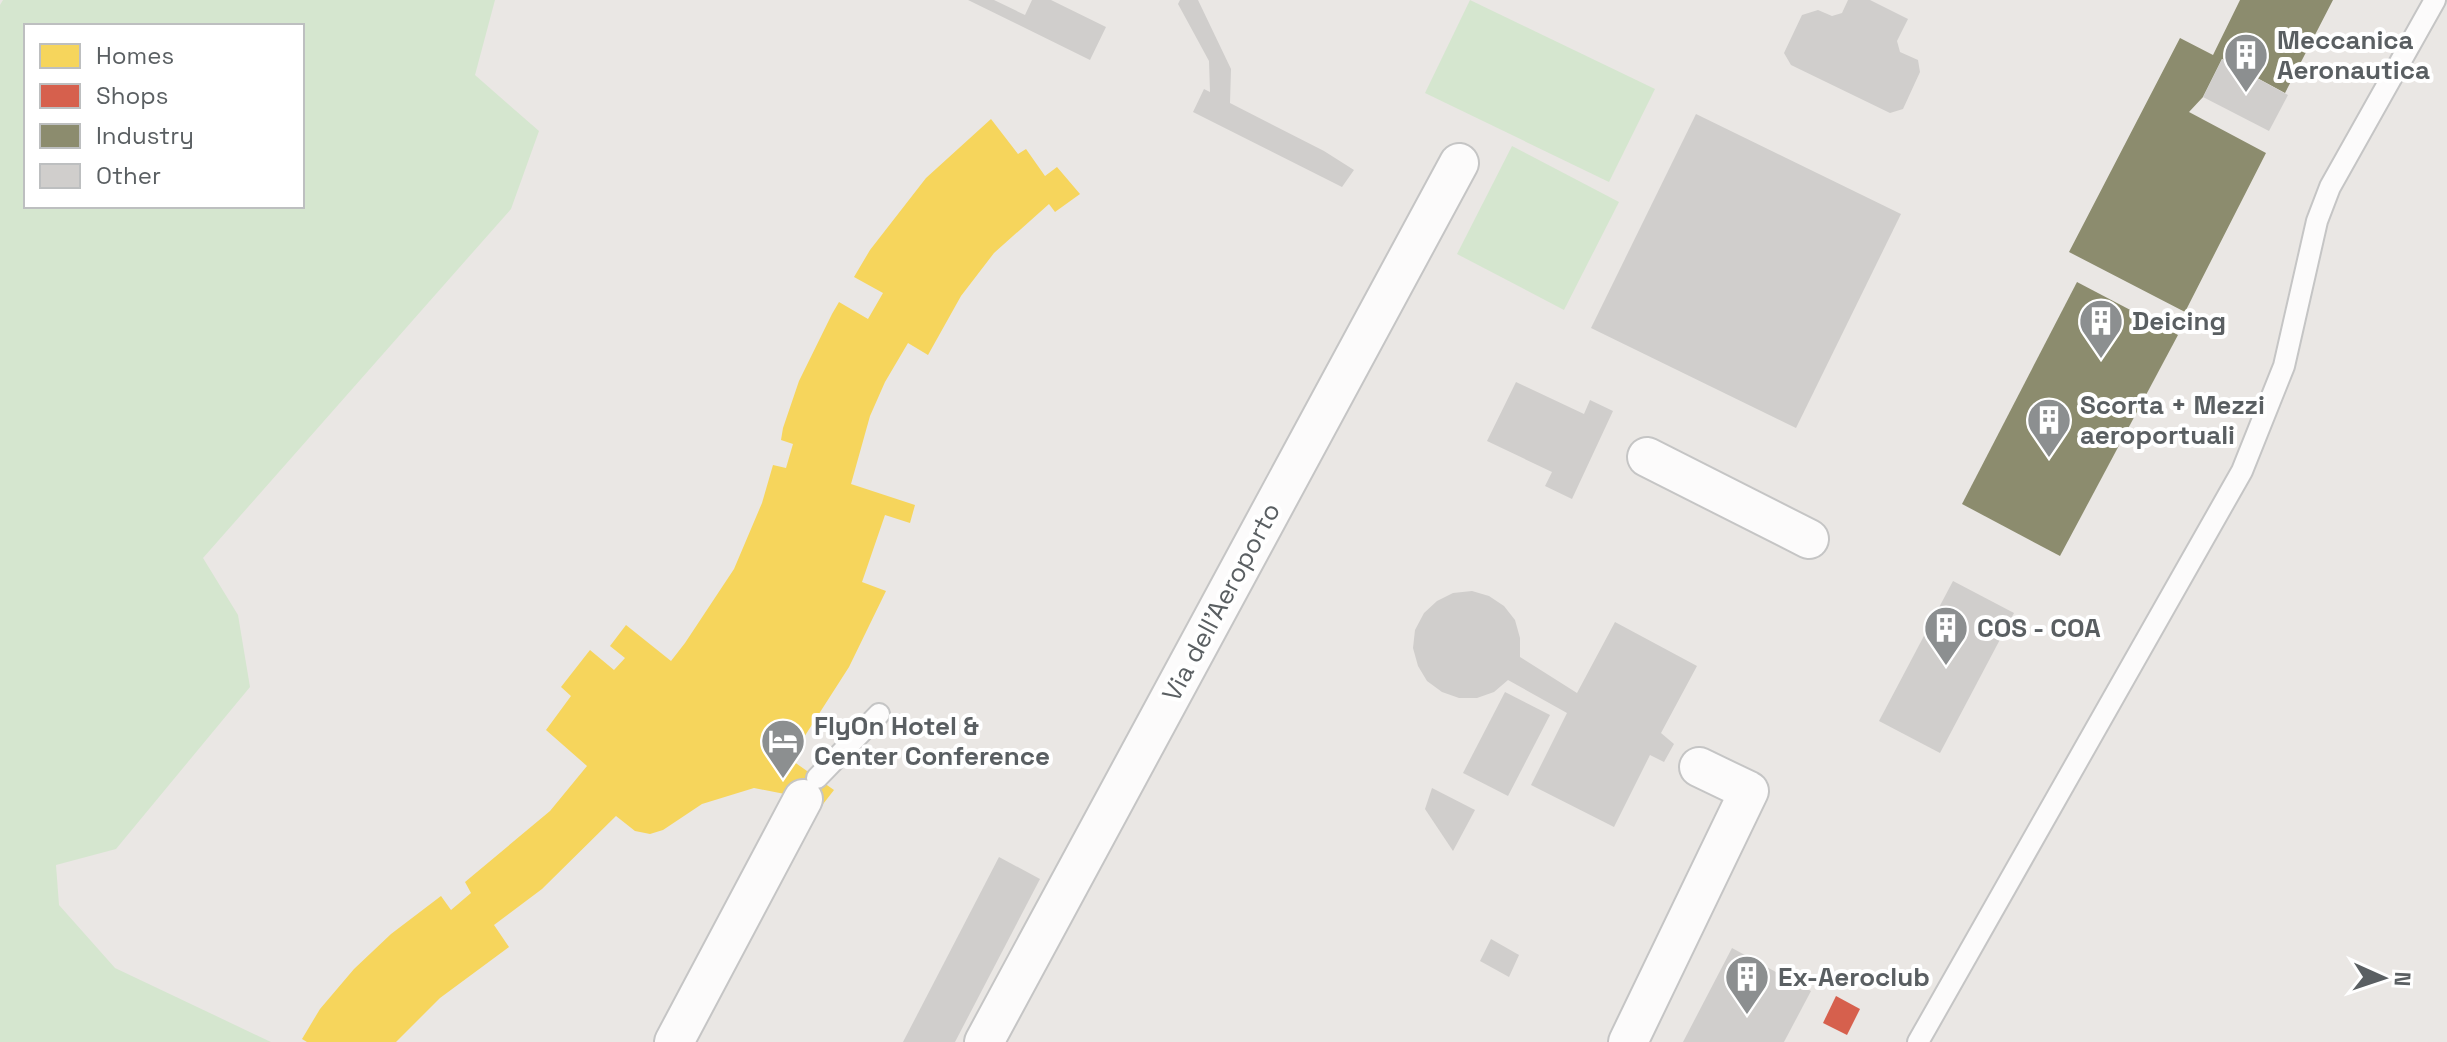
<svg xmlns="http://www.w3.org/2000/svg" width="2447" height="1042" font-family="'Space Grotesk',sans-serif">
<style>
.green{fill:#d5e6cf;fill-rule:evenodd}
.homes{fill:#f6d55c}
.shops{fill:#d6604d}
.industry{fill:#8c8c6e}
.building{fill:#d0cecc}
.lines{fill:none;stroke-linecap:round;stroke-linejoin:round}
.lane-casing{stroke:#c5c5c5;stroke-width:24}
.street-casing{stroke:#c5c5c5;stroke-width:42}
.lane{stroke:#fcfbfb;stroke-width:20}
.street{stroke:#fcfbfb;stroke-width:38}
.labels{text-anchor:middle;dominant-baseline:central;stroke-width:8;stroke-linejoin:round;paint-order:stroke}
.poi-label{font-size:26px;font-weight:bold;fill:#5a5f62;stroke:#fff;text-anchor:start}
.street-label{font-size:26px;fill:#5a5f62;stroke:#fff}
</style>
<rect width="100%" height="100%" fill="#eae7e4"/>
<g class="green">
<path d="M 3,0 L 495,0 L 475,75 L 539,131 L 511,209 L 203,558 L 238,615 L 250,687 L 116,849 L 56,865 L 59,905 L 115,968 L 271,1042 L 0,1042 L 0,5 ZM 26,26 L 302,26 L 302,206 L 26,206 Z"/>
<polygon points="1470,0 1655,89 1609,182 1425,93"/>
<polygon points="1512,146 1619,202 1564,310 1457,254"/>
</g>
<polygon class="homes" points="991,119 1018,154 1026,149 1045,176 1057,167 1080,194 1055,212 1049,204 994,253 961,296 928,355 908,343 885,382 870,416 851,484 915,505 910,523 885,515 862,582 886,591 849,667 790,759 834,790 820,808 800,797 754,788 702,804 663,830 650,834 635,831 616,816 542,889 494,925 509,947 440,998 396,1042 307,1042 302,1039 320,1009 354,969 391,934 441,896 451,910 471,893 465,882 550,811 587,766 546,730 571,696 561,687 590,650 614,670 625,658 610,646 626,625 671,661 685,643 734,569 762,503 773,465 786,468 793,444 781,440 783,428 799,381 832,314 839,302 868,319 883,293 854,277 870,250 926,178"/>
<polygon class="shops" points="1836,996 1860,1009 1847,1035 1823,1023"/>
<g class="industry">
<polygon points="2240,0 2333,0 2285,93 2222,59 2203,97 2189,112 2266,153 2185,312 2069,252 2180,38 2213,55"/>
<polygon points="2077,282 2178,335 2060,556 1962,504"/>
</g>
<g class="building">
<polygon points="968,0 994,0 1025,15 1032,0 1051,0 1106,27 1090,60"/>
<polygon points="1180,0 1198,0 1231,69 1230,103 1324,151 1354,170 1342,187 1193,112 1204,89 1210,92 1209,61 1178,4"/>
<polygon points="1848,0 1870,0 1908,19 1897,41 1900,52 1918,60 1920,72 1903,109 1890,113 1791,65 1784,53 1802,15 1818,10 1832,16 1842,13"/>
<polygon points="2222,59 2288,95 2269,131 2203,97"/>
<polygon points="1696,114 1901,214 1796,428 1591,328"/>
<polygon points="1516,382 1584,414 1590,400 1613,411 1572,499 1545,486 1552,472 1487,441"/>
<polygon points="1953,581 2014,613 1940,753 1879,721"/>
<polygon points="1472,591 1489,596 1504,606 1515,620 1520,638 1520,657 1577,693 1615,622 1697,666 1661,733 1674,744 1664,762 1650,755 1614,827 1531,785 1567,713 1508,680 1494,692 1477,698 1459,698 1442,692 1427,681 1418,666 1413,648 1415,630 1424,613 1437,601 1453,593"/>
<polygon points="1505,692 1550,715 1508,796 1463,773"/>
<polygon points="1432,788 1475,810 1453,851 1425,809"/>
<polygon points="999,857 1040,879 955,1042 903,1042"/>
<polygon points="1491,939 1519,955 1509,977 1480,961"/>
<polygon points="1732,948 1811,991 1784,1042 1683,1042"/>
</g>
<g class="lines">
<g class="lane-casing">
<g id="lane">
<polyline points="817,778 879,714"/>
<polyline points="1918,1042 2242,471 2284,366 2317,221 2330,187 2435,0"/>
</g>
</g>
<g class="street-casing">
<g id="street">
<polyline points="1647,457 1809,539"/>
<polyline points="674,1042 803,799"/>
<polyline points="984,1042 1459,163"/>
<polyline points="1628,1042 1749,791 1699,767"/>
</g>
</g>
<use href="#lane" class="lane"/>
<use href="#street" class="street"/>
</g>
<defs>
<g id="building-pin" transform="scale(2.3)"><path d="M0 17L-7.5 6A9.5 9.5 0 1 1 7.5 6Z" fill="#8c8f90" stroke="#fff"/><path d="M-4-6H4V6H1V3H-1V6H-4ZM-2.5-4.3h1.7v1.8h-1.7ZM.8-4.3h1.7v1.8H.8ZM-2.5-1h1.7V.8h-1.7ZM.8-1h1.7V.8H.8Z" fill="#fff"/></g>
<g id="hotel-pin" transform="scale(2.3)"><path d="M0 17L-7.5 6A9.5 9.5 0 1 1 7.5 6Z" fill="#8c8f90" stroke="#fff"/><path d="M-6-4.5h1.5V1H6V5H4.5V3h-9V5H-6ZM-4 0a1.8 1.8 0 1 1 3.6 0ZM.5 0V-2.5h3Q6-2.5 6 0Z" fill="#fff"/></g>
</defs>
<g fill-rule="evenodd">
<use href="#building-pin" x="2246" y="55"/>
<use href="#building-pin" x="2101" y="321"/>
<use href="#building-pin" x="2049" y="420"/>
<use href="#building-pin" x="1946" y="628"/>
<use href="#hotel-pin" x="783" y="741"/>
<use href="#building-pin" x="1747" y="977"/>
</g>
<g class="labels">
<g class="poi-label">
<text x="2277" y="40">Meccanica<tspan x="2277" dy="30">Aeronautica</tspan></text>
<text x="2132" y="321">Deicing</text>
<text x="2080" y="405">Scorta + Mezzi<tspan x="2080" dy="30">aeroportuali</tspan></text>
<text x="1977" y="628">COS - COA</text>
<text x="814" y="726">FlyOn Hotel &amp;<tspan x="814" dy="30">Center Conference</tspan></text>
<text x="1778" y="977">Ex-Aeroclub</text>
</g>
<g class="street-label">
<text transform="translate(1221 602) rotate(-62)">Via dell'Aeroporto</text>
</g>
</g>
<rect x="24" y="24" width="280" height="184" fill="#ffffff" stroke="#bdbfc0" stroke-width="2"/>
<rect x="40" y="44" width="40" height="24" fill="#f6d55c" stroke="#bdbfc0" stroke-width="2"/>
<text x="96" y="64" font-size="24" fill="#5a5f62">Homes</text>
<rect x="40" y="84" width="40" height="24" fill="#d6604d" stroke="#bdbfc0" stroke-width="2"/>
<text x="96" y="104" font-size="24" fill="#5a5f62">Shops</text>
<rect x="40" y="124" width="40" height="24" fill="#8c8c6e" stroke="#bdbfc0" stroke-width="2"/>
<text x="96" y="144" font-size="24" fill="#5a5f62">Industry</text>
<rect x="40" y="164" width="40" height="24" fill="#d0cecc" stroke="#bdbfc0" stroke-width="2"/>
<text x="96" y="184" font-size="24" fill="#5a5f62">Other</text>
<g transform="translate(2383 978) rotate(93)" stroke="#ffffff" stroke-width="6" paint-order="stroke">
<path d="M0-6L14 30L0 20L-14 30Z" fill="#5a5f62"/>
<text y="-12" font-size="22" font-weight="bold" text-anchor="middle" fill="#5a5f62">N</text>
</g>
</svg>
